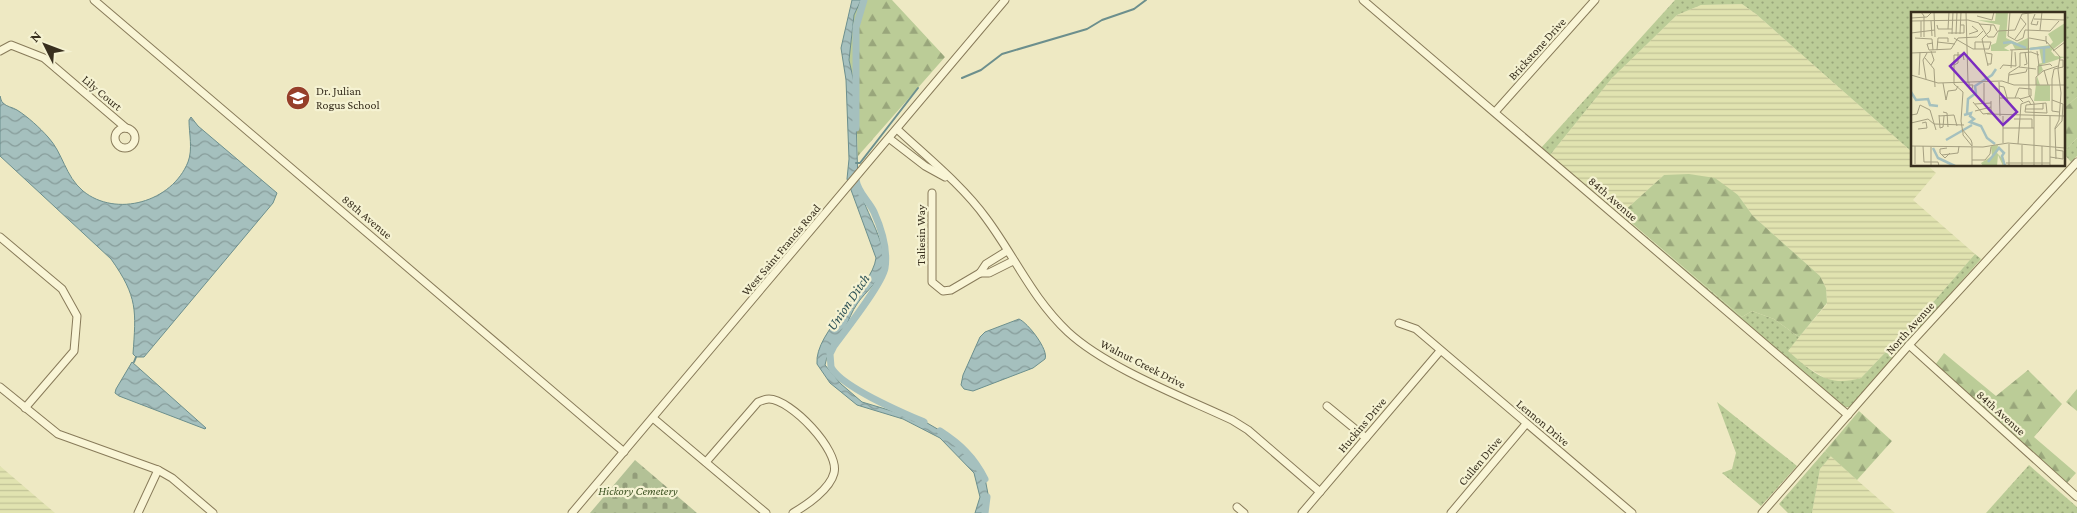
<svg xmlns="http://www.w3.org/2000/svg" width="2077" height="513" font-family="'Crimson Pro',serif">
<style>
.farmland{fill:url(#farmland-rules)}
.green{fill:url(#green-dots)}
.forest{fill:url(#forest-firs)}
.cemetery{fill:url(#cemetery-stones)}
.water{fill:url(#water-waves);stroke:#6c8f8d}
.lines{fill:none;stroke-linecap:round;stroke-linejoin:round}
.stream{stroke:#6c8f8d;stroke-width:2}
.canal{stroke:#a5c0be;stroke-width:7}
.minor-casing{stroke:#887b5a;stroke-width:9}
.minor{stroke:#f9f5d6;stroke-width:7}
.labels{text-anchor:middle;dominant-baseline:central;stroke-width:4.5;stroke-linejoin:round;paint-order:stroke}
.street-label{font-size:12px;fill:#382f1e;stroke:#f5f2d2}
.poi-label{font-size:12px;fill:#382f1e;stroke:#f5f2d2;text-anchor:start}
.park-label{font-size:12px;font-style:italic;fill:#3f5424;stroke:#f5f2d2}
.water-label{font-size:14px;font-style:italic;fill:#2d5257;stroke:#f5f2d2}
.inset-river{fill:none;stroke:#a5c0be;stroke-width:2.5}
.inset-road{fill:none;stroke:#a59f81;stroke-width:1}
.view{fill:#7b2cbf;fill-opacity:0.15;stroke:#7b2cbf;stroke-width:2.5}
.inset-edge{fill:none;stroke:#382f1e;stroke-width:2.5}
</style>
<defs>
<pattern id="farmland-rules" width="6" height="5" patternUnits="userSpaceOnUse" patternTransform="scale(1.25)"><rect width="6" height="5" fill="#e1e3b0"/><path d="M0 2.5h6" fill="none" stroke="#c2c397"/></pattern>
<pattern id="green-dots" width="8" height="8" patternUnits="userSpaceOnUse" patternTransform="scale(1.25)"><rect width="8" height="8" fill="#bbcc97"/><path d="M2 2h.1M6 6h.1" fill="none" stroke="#99a67b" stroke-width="1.8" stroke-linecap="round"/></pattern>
<pattern id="forest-firs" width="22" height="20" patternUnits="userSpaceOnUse" patternTransform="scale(1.25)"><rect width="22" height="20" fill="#bbcc97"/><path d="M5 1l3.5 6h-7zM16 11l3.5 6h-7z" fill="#99a67b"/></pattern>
<pattern id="cemetery-stones" width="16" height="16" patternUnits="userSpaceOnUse" patternTransform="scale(1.25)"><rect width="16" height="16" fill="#b3c196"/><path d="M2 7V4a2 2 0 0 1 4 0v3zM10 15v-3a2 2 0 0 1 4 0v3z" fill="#939d7a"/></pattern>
<pattern id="water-waves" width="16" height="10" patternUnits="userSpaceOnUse" patternTransform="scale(1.25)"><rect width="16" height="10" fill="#a5c0be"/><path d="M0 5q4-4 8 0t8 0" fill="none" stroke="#879c9a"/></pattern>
</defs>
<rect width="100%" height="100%" fill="#eee9c3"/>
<g class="farmland">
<polygon points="1742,4 1756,14 1912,152 1912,165 1927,165 1936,173 1913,200 1975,254 1936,299 1861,378 1845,383 1828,380 1804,365 1787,351 1827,304 1826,288 1820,276 1753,216 1738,195 1664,175 1621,214 1550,155 1612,78 1677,15 1701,5"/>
<polygon points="1831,456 1857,480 1895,513 1812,513 1820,469"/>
<polygon points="0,466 55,513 0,513"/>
</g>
<g class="green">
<path d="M 1675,0 L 2077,0 L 2077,97 L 2063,109 L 2063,14 L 1912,14 L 1912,152 L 1756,14 L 1742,4 L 1701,5 L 1677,15 L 1612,78 L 1550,155 L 1742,317 L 1752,311 L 1774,319 L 1799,337 L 1788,351 C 1812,372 1828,388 1861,378 L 1936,299 L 1975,254 L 1981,259 L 1851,407 L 1840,407 L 1541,148 Z"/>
<polygon points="2077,138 2077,156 2071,162 2063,153"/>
<polygon points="1717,402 1797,466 1761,506 1722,473 1732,469 1736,453"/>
<polygon points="1825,451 1831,456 1820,469 1812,513 1788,513 1779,504"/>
<polygon points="2029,465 2077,507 2077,513 1986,513"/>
</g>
<g class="forest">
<polygon points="861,0 892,0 945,57 858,156 855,87 849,60 854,15"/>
<polygon points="2077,97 2077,138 2063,153 2063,109"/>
<polygon points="1689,174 1715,178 1738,195 1753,216 1820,276 1826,288 1827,303 1799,337 1774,319 1752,311 1742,317 1621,214 1664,175"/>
<polygon points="1944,353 1996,396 2028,370 2062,404 2034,437 2076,473 2067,483 1935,365"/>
<polygon points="2077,389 2077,411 2066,402"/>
<polygon points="1859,411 1892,441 1857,480 1825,451"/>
</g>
<polygon class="cemetery" points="635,460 697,513 590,513"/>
<g class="water">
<path d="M 852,0 L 861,0 L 854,15 L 849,60 L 855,87 L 858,183 C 862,206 886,241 884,263 C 882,281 866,290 857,304 C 852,311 849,320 845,328 C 838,341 828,349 825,365 L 841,384 L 862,402 L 922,420 L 946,434 L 984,473 L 988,494 L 984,513 L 975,513 L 980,497 L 974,473 L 940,438 L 903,419 L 857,405 L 830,383 L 817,364 C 814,331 872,289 876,258 L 847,179 L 849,159 L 846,80 L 841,48 Z"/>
<path d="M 0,96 C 1,99 1,101 3,103 C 7,107 12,107 17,110 C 28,117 39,127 48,137 C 63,153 65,176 83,191 C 116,218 172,202 188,162 C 193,149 189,134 189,120 L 191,117 L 198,126 L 277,193 L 273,203 L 144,357 L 136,357 L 133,354 C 136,311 138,297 111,259 L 0,156 Z"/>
<path d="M 1019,319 C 1028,323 1049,350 1045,359 L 1033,368 L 973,391 L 964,389 L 961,385 L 963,375 L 980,337 L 985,332 Z"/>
<polygon points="132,362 206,428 205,429 119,396 115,393 116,389"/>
</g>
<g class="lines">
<g class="stream">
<polyline points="962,78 981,70 1002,54 1087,29 1102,20 1134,9 1146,0"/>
<polyline points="856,163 860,163 918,88"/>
<polyline points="134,362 136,357"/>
</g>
<g class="canal">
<polyline points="856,128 856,27 864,0"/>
<path d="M 856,179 C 857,192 869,201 874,212 C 882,230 888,249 885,268 C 882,284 845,331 834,346 L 830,354 L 831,367 C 841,387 903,413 924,422"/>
<path d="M 940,431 C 960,444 974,457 985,479"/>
<polyline points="985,513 987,497"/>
</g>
<g class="minor-casing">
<g id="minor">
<polyline points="94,0 624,452"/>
<polyline points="1363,0 1848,415"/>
<polyline points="0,51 11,45 44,58 126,128"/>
<polyline points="1495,112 1595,0"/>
<circle cx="125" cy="138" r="10"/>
<path d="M 898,130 C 927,157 963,186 986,218 C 1015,257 1032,298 1068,332 C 1107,368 1183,397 1232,420 L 1248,430 L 1320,492"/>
<polyline points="890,139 925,166 945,177"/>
<polyline points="932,193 932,282 943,291 951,290 980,273 986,264 1007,251"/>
<polyline points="0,237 62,289 77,316 74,351 25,408"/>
<polyline points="980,273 989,273 1013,261"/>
<polyline points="1399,323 1416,329 1632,513"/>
<polyline points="1909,345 2077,497"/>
<polyline points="0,387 58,434 158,470 172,478 213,513"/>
<polyline points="1327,406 1366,438"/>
<polyline points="653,418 766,513"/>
<path d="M 706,462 L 758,402 C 761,401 765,399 769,399 C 790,399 840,450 834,473 C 830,489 807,505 793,513"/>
<polyline points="1237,507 1244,513"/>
<polyline points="138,513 158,470"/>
<polyline points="572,513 1005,0"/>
<polyline points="1302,513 1440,351"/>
<polyline points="1451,513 1526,424"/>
<polyline points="1762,513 1909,345 2077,162"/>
</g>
</g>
<use href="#minor" class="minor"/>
</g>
<defs>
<g id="school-disc" transform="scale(1.25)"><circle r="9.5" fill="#963f2a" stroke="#f5f2d2"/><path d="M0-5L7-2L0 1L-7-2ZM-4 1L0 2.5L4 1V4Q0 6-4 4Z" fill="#fff"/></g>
</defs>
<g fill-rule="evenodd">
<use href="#school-disc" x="298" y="98"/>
</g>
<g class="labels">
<g class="street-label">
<text transform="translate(1537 49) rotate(-48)">Brickstone Drive</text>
<text transform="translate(102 93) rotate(40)">Lily Court</text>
<text transform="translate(1613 199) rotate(41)">84th Avenue</text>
<text transform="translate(367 217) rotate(40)">88th Avenue</text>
<text transform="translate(921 235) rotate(-90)">Taliesin Way</text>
<text transform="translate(781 250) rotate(-50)">West Saint Francis Road</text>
<text transform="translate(1910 328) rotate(-48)">North Avenue</text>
<text transform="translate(1143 364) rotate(27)">Walnut Creek Drive</text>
<text transform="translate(2001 413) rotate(42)">84th Avenue</text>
<text transform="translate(1543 423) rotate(40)">Lennon Drive</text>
<text transform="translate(1362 425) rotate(-50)">Huckins Drive</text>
<text transform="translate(1480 461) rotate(-50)">Cullen Drive</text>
</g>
<g class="poi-label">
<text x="316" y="91">Dr. Julian<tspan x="316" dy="14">Rogus School</tspan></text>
</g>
<g class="park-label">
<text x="638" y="491">Hickory Cemetery</text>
</g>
<g class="water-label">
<text transform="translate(848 302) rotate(-56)">Union Ditch</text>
</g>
</g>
<g transform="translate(1911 12)">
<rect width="154" height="154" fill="#eee9c3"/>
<path d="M 85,0 L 97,0 L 95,26 L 106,31 L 117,26 L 118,36 L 139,33 L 142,30 L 137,22 L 154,11 L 154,28 L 140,39 L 144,44 L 154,45 L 130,53 L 132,58 L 127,63 L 127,52 L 131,51 L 128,35 L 118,38 L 104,37 L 101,31 L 93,36 L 99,39 L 80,39 L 80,33 L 85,31 L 89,13 L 66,8 L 84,9 ZM 126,64 L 129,73 L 139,73 L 139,89 L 123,89 ZM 87,133 L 86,141 L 92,147 L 92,154 L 87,143 L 86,154 L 72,154 L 70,151 L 81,144 L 80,134 Z" fill="#bbcc97"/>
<path class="inset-river" d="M 92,31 L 100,30 L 115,36M 133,35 L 133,51M 119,37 L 139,35M 0,80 L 5,88 L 17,87 L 19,93 L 27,94M 56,102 L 57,87 L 65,81 L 64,74 L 81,63 L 85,57M 53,103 L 60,101 L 59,104 L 63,107 L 59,110 L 70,114 L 76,126 L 84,132M 35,128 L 61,113M 87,135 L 93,141 L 91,144 L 94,154M 22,136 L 27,146 L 44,154M 77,150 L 88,136"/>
<path class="inset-road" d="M 10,0 L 13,4 L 13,25M 23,0 L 24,25M 55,0 L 57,71M 99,0 L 97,24 L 106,29 L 112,26 L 114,18 L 139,19 L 148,9M 117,0 L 118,83 L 123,91 L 123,154M 124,2 L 120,12 L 126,13 L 127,9M 66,4 L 81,8 L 83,0M 0,6 L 16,5 L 21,0M 123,7 L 154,8M 0,9 L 57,8 L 68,11 L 77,25 L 83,25 L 87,19 L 104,18 L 111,2 L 127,0M 20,9 L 21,24M 68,12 L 83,13 L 86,19M 26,13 L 27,17 L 41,17M 37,17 L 38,0M 129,18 L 131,0M 0,21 L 24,18M 37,21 L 53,21 L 53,13 L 49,13M 41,22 L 42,0M 45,22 L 46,0M 49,22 L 50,0M 58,22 L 67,19 L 61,14M 135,24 L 135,29 L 149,45 L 147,57 L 150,81 L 148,108 L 144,116 L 145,147M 10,25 L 10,9M 4,26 L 21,27 L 22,38M 43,26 L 62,37 L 78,37 L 80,30 L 64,30 L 64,37M 118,26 L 135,29 L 136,32M 104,27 L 115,12 L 109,5M 26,30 L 44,32M 22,31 L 16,32 L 18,38 L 40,37 L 47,26 L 66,25 L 72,19M 26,38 L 27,26 L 37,26 L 37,30M 99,38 L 118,37M 20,39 L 23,48 L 20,53M 126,39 L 128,54M 142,39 L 154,30M 0,41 L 25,40M 75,41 L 81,42 L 80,52 L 77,52M 14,46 L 23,57 L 24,75M 43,53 L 47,51 L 47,40M 113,53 L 116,52 L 114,40M 77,54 L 71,27 L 79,19 L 80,13M 108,55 L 125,57M 100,56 L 101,38M 89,57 L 92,53 L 105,54 L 104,40M 133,58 L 137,73M 0,63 L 27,71 L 91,69 L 103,73 L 154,73M 8,63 L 9,40M 98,63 L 115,60 L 116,57M 127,63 L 127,54 L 139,52 L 141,54M 15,67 L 12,48 L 16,41M 58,70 L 58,76 L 59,76 L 61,77 L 62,73 L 58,73M 88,70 L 89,104M 32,71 L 35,88M 73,71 L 73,91M 97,71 L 98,61 L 109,54 L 109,41 L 120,40 L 128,43M 125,73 L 125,65 L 132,59 L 147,54M 88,74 L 93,75 L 97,89M 88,86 L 108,86 L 112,90M 104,86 L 108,76 L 120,77M 109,87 L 120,84 L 120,77M 35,88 L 37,79 L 45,78 L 47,74M 141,88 L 152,92 L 151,109 L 144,117M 62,90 L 72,102 L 80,101 L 80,89M 135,91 L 136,101 L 114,100 L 115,93 ZM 64,92 L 80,91M 114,97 L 132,97 L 132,91M 64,99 L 80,95M 32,100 L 36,101 L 37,115M 148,100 L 141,99 L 141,67 L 143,57 L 152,55 L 152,48 L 149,48M 76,102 L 154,104M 0,103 L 6,102 L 9,93 L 19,98 L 25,118M 28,103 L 29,116 L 32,115 L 33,104M 28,104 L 43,103 L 46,114M 92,104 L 92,131M 139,104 L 139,134M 103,107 L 121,107 L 121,116M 0,111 L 17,107 L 23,112 L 53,113M 92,116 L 123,116M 7,117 L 16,116 L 15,110 L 11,111M 51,117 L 60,128 L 61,131 L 61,134 L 52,123 L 52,121 L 50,109 L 52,80 L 43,72 L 43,43 L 52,43 L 53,48M 107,132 L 110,92 L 118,89 L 120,93M 0,134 L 72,135 L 97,131 L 154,136M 4,134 L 4,152M 12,134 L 13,150 L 27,150 L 28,154M 131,134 L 131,154M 20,135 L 20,154M 36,136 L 29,137 L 29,141 L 34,146 L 39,141M 31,143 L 47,141 L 48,134M 139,145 L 152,147 L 152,139 L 145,138M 61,148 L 74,148 L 79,142 L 80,135M 95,151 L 139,151M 61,154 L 61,135M 98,154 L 98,132M 111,154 L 111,133M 139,154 L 139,135"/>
<path class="view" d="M 53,41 L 106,100 L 92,113 L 39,54 Z"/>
<rect width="154" height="154" class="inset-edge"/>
</g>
<g transform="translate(45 45) rotate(312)" stroke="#f5f2d2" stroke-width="4" paint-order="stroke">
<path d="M0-4L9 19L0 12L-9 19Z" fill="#382f1e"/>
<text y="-8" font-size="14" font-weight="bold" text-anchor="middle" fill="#382f1e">N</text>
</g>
</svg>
